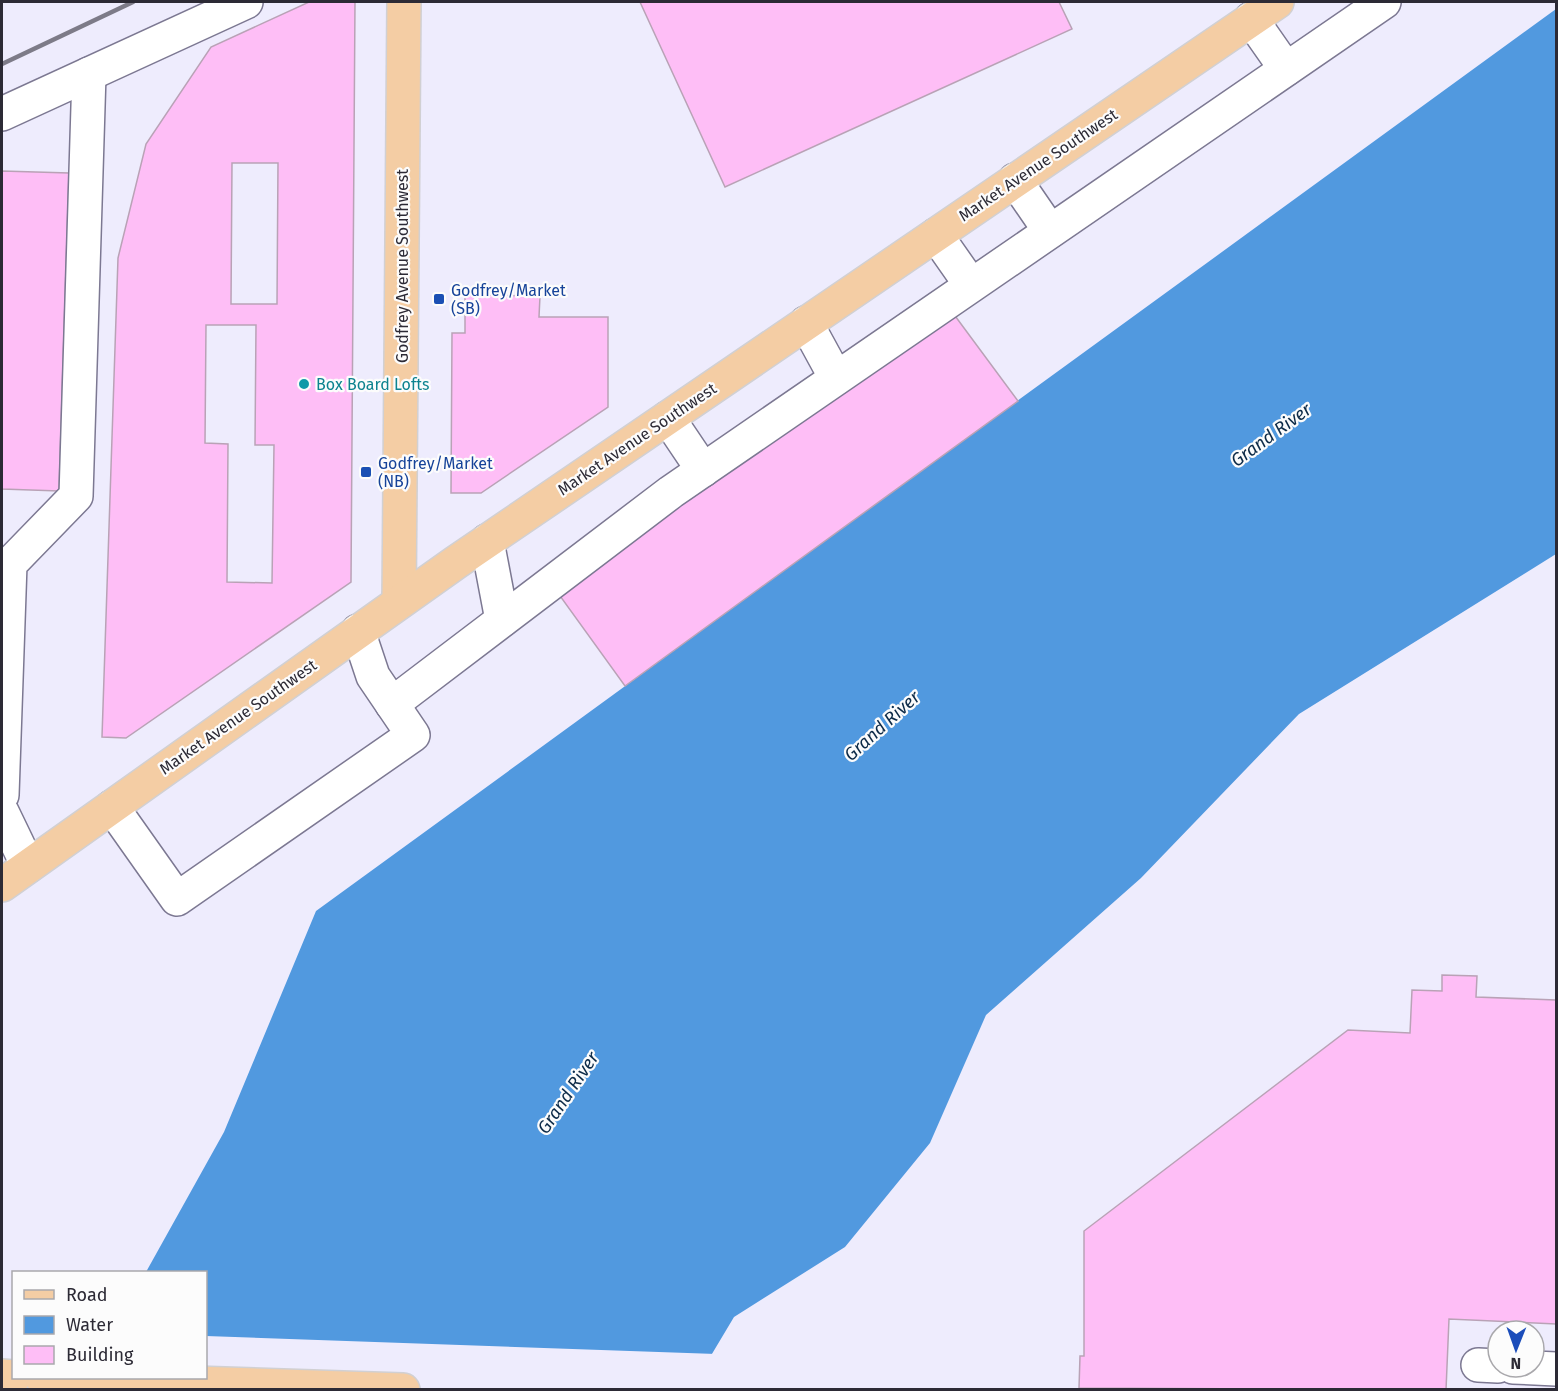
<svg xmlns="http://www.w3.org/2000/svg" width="1558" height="1391" font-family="'Fira Sans',sans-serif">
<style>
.water{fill:#5199df}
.pier{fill:#eeecfd}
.building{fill:#febef6;stroke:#b9a2b6;stroke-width:1.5;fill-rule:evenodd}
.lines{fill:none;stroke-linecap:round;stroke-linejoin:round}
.minor-casing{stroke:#7c7892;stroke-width:36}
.major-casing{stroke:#d1d0d3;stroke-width:36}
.minor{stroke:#fff;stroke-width:33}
.major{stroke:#f4cda4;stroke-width:33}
.rail{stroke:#7d7b88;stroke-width:4.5}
.transit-dot{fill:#1a4fb4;stroke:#fcfcfc;stroke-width:2}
.culture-dot{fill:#0f9aa8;stroke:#fcfcfc;stroke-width:2}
.labels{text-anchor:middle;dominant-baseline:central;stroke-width:4.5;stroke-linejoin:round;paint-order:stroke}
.street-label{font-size:16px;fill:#2c2a35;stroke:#fcfcfc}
.transit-label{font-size:16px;fill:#164399;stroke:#fcfcfc;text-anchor:start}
.culture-label{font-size:16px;fill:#0d838f;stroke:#fcfcfc;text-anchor:start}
.water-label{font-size:18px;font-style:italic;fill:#0d2b48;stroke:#fcfcfc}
</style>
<rect width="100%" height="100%" fill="#eeecfd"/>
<polygon class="water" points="1556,9 1556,554 1299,714 1141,878 986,1015 930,1143 845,1247 734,1317 691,1389 206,1378 206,1272 146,1272 224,1132 316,911"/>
<polygon class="pier" points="206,1336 716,1354 695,1390 80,1390 206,1378"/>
<g class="building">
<path d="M 309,2 L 355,2 L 351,582 L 126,738 L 102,737 L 118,258 L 146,144 L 211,47 ZM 232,163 L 278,163 L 277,304 L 231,304 ZM 206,325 L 256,325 L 255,445 L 274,445 L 272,583 L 227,582 L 228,444 L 205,443 Z"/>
<polygon points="640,2 1059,2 1072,29 725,187"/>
<polygon points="2,171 69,173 59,491 2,489"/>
<polygon points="465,295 540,296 539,317 608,317 608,407 481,493 451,493 452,333 465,333"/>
<polygon points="947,305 1018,401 625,686 555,589"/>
<polygon points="1442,975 1477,976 1476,997 1556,1000 1556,1324 1449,1319 1446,1390 1079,1388 1080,1356 1084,1356 1084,1231 1348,1030 1410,1033 1412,990 1442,991"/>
</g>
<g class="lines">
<g class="minor-casing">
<g id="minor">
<polyline points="1251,19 1286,69"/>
<polyline points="2,114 246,2"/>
<polyline points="1015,180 1050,231"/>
<polyline points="936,235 971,285"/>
<polyline points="806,323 836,378"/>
<polyline points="668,418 703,470"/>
<polyline points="487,541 502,620"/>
<polyline points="392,704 671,492 1384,2"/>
<polyline points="2,795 10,564 76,496 89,74"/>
<polyline points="112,807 177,899 413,735 373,676 358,631"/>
<polyline points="2,812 28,866"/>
<polyline points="1478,1365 1498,1366"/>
<polyline points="1513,1367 1556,1369"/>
</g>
</g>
<g class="major-casing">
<g id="major">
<polyline points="399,602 404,2"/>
<polyline points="2,885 455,563 1277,2"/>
<polyline points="2,1376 14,1377"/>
<polyline points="42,1378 403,1390"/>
</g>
</g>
<use href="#minor" class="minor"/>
<use href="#major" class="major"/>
<polyline class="rail" points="2,64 133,2"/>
</g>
<g class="transit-dot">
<rect x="433" y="293" width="12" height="12" rx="3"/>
<rect x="360" y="466" width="12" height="12" rx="3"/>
</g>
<circle class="culture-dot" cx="304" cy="384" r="6"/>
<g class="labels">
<g class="street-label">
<text transform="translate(1038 165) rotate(-34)">Market Avenue Southwest</text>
<text transform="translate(402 266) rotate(-90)">Godfrey Avenue Southwest</text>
<text transform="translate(637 439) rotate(-34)">Market Avenue Southwest</text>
<text transform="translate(238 717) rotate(-35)">Market Avenue Southwest</text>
</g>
<g class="transit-label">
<text x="451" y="290">Godfrey/Market<tspan x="451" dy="18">(SB)</tspan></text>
<text x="378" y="463">Godfrey/Market<tspan x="378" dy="18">(NB)</tspan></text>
</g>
<g class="culture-label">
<text x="316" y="384">Box Board Lofts</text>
</g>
<g class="water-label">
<text transform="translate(1271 435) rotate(-36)">Grand River</text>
<text transform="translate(882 726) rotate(-42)">Grand River</text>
<text transform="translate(568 1093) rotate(-56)">Grand River</text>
</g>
</g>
<rect width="1558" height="1391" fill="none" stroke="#2c2a35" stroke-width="6"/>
<rect x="12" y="1271" width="195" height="108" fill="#fcfcfc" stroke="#a9a8ac" stroke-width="1.5"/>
<rect x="24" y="1290" width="30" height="9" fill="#f4cda4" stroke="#a9a8ac" stroke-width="1.5"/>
<text x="66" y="1301" font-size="18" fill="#2c2a35">Road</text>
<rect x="24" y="1316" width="30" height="18" fill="#5199df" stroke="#a9a8ac" stroke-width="1.5"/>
<text x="66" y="1331" font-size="18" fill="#2c2a35">Water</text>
<rect x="24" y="1346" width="30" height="18" fill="#febef6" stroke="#a9a8ac" stroke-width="1.5"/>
<text x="66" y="1361" font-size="18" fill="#2c2a35">Building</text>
<g transform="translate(1516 1349) rotate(181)"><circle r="28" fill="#fcfcfc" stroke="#a9a8ac" stroke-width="1.5"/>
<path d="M0-4.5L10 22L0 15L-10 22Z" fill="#1b4dba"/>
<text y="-9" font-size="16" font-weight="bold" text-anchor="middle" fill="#2c2a35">N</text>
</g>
</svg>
